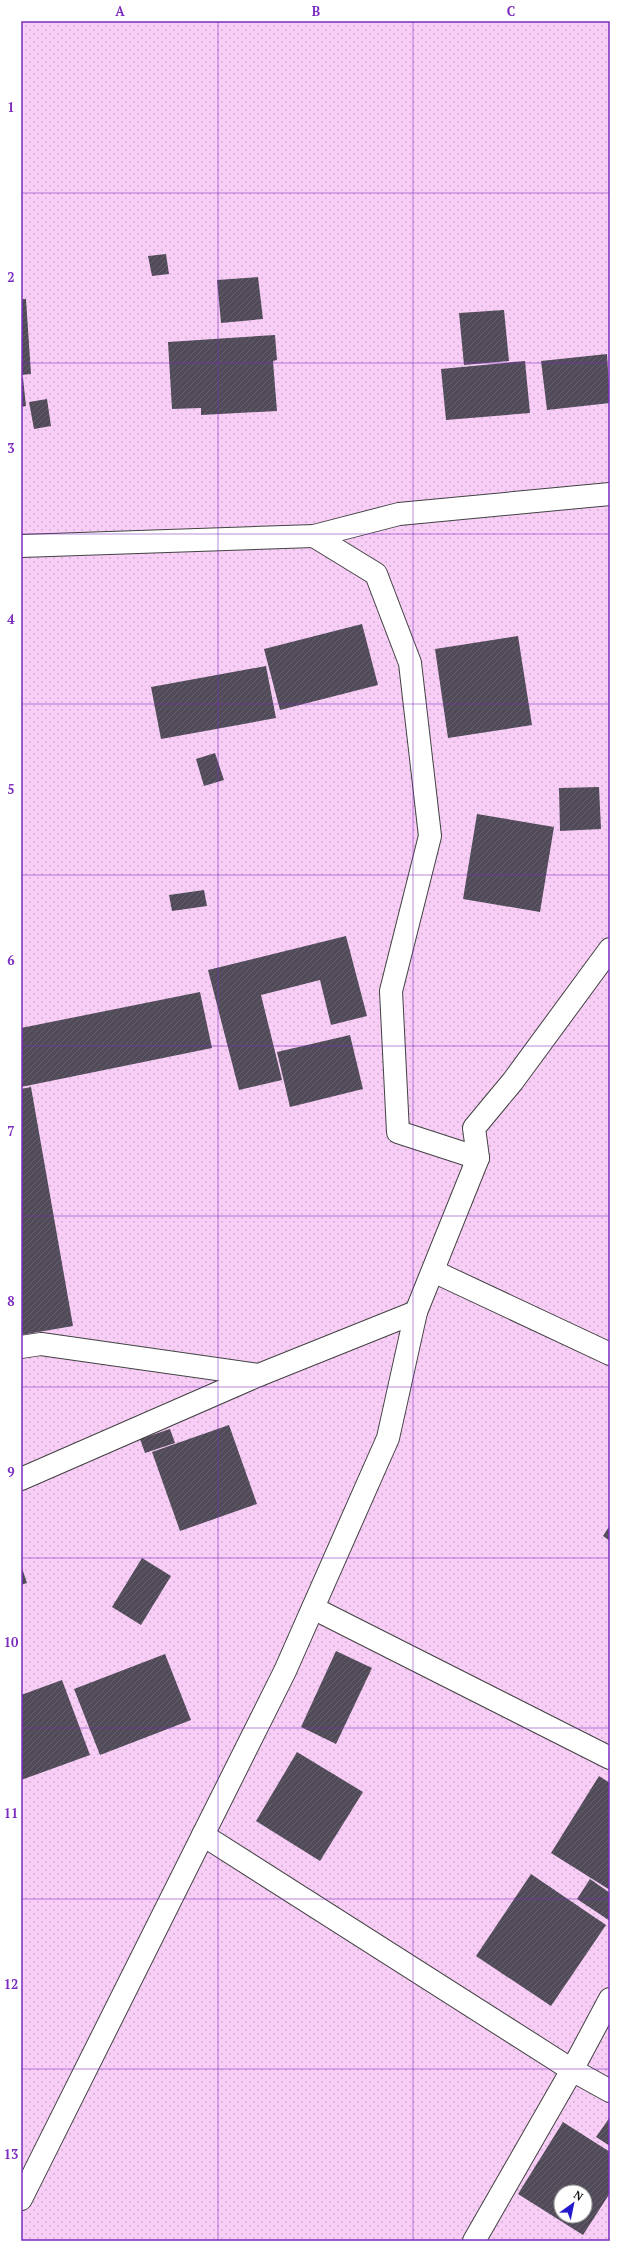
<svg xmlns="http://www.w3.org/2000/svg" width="631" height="2262" font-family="'PT Serif',serif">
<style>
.farmland{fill:url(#farmland-dots);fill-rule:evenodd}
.building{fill:url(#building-hatch);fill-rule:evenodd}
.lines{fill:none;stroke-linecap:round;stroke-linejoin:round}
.street-casing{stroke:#424242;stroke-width:24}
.street{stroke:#fff;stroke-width:22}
.grid{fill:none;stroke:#7b2cbf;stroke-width:1;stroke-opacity:0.55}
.neatline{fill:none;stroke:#7b2cbf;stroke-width:1.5}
.grid-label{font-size:13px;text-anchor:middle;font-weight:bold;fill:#7b2cbf}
</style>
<defs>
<pattern id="farmland-dots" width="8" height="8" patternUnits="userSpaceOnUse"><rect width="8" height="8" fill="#f8cef7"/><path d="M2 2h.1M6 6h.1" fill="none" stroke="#d3b0d3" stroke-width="1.8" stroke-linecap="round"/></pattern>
<pattern id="building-hatch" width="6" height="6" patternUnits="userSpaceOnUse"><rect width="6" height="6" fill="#514a59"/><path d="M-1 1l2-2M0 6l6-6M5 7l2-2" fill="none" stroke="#65606c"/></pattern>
</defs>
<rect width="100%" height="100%" fill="#fdf1ff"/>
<path class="farmland" d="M 21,21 L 610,21 L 610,2241 L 21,2241 ZM 561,2192 L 585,2192 L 585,2216 L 561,2216 Z"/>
<g class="building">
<polygon points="166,254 169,274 152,276 148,256"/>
<polygon points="258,277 263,319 221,323 217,280"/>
<polygon points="21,299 26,299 31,374 21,375"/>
<polygon points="504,310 509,361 464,365 459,313"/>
<polygon points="275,335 277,360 273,361 277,411 201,415 201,408 172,409 168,342"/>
<polygon points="607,354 610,403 547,410 541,361"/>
<polygon points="525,361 530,413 446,420 441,369"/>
<polygon points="21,378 23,378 26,406 21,407"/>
<polygon points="47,399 51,426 34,429 29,402"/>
<polygon points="362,624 378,685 280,710 264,649"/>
<polygon points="518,636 532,725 448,738 435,649"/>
<polygon points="266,666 276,718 161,739 151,687"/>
<polygon points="215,753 224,780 204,786 196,759"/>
<polygon points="599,787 601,829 560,831 559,788"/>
<polygon points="477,814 554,827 540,912 463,899"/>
<polygon points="204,890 207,906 172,911 169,895"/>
<polygon points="346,936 367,1016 331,1025 320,980 261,995 282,1080 239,1090 208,970"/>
<polygon points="200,992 212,1048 21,1087 21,1028"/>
<polygon points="350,1035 363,1089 290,1107 277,1052"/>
<polygon points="31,1087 73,1326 21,1335 21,1089"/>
<polygon points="229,1425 257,1504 180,1531 152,1452"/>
<polygon points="170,1429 175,1443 145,1453 140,1439"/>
<polygon points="610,1525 610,1541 603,1536"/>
<polygon points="142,1558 171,1576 141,1625 112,1607"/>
<polygon points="21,1565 27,1583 21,1585"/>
<polygon points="336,1651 372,1668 336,1744 301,1727"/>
<polygon points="165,1654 191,1720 100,1755 74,1689"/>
<polygon points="62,1680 90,1755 21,1780 21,1695"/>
<polygon points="297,1752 363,1792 320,1861 256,1821"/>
<polygon points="599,1776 610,1783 610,1890 551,1853"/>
<polygon points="531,1874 606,1925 551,2006 476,1956"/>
<polygon points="590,1879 610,1893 610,1921 577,1899"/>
<polygon points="610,2117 610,2146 596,2137"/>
<path d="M 563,2122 L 610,2152 L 610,2193 L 583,2235 L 518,2194 ZM 561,2192 L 585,2192 L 585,2216 L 561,2216 Z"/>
</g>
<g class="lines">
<g class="street-casing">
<g id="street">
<polyline points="314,536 376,574 410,663 430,836 391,991 398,1132 478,1158"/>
<polyline points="21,546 314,536 399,514 610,494"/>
<polyline points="433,1271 610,1354"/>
<polyline points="21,1347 41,1344 259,1375 416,1312 478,1158 474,1128 513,1081 610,949"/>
<polyline points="21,1479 259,1375"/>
<polyline points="313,1608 610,1758"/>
<polyline points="203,1835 572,2070 610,2091"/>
<polyline points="21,2199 285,1671 388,1438 416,1312"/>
<polyline points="474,2241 572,2070 610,1999"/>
</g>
</g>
<use href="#street" class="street"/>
</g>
<path class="grid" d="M 218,21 L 218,2241M 413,21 L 413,2241M 21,193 L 610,193M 21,363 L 610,363M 21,534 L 610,534M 21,704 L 610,704M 21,875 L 610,875M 21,1046 L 610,1046M 21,1216 L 610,1216M 21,1387 L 610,1387M 21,1558 L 610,1558M 21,1728 L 610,1728M 21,1899 L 610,1899M 21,2069 L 610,2069"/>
<rect width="631" height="2262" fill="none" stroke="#ffffff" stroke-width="44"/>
<g transform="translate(573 2204) rotate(33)"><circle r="19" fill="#ffffff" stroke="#9f9f9f"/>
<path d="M0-3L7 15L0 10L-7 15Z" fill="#231bcb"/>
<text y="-6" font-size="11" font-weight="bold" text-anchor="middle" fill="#0f0f0f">N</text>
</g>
<rect x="22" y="22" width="587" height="2218" class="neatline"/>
<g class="grid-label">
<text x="120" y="16">A</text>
<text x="316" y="16">B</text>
<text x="511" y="16">C</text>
<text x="11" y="112">1</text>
<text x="11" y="282">2</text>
<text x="11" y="453">3</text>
<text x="11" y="624">4</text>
<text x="11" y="794">5</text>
<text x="11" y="965">6</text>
<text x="11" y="1136">7</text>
<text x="11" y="1306">8</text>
<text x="11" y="1477">9</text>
<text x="11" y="1647">10</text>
<text x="11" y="1818">11</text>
<text x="11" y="1989">12</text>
<text x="11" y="2159">13</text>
</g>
</svg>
